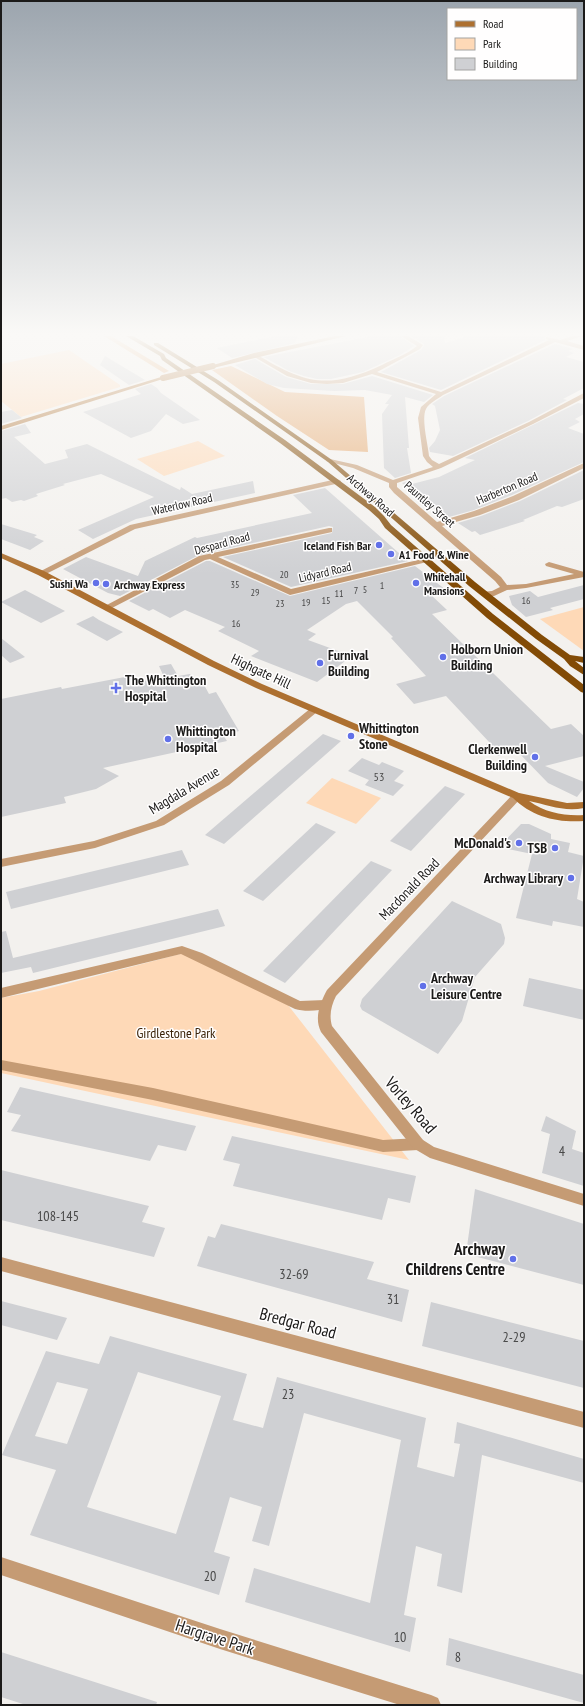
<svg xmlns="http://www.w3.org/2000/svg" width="585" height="1706" font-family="'PT Sans Narrow',sans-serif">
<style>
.green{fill:#fed9b7}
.forest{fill:#e5a970}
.building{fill:#cfd0d3;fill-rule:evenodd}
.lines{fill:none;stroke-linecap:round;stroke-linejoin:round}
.pedestrian{fill:#c59b74;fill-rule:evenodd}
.minor{fill:#c59b74;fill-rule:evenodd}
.secondary{fill:#ad7030;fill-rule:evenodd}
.trunk{fill:#824b06;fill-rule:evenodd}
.secondary-bridge{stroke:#ad7030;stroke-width:6}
.poi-dot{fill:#6170e8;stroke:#fffefe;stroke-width:1.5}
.labels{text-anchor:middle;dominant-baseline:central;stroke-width:3;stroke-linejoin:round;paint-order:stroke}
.far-number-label{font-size:10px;fill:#484848}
.far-street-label{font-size:12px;fill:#1b1a19;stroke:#fffefe}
.far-poi-label{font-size:12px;font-weight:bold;fill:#1b1a19;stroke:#fffefe;text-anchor:start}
.number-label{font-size:12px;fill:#484848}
.poi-label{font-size:14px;font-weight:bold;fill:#1b1a19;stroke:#fffefe;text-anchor:start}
.street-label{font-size:14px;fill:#1b1a19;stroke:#fffefe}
.park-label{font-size:14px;fill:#3b2309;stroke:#fffefe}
.near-number-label{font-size:14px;fill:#484848}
.near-street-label{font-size:17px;fill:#1b1a19;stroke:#fffefe}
.near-poi-label{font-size:17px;font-weight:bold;fill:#1b1a19;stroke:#fffefe;text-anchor:end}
</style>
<rect width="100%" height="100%" fill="#f3f1ee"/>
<g class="green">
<polygon points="69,350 120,385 120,387 21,417 1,401 1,364"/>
<polygon points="198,441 225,456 164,476 137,459"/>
<polygon points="584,607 584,651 540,619"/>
<polygon points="332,778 381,798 356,824 306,803"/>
<polygon points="184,953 288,1005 409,1160 1,1073 1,998 39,991"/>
</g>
<g class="forest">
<polygon points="104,336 111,336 169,371 164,373"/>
<polygon points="231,366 285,392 364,397 368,452 329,450 277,416 212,370"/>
</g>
<g class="building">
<polygon points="276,336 298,336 295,343 232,358 217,348"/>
<polygon points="373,336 400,336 414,346 400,355 363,372 331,379 317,379 304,376 289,371 264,357"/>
<polygon points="411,336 444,336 445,343 468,336 545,336 545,340 441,390 381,372 421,350 424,346 424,344"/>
<polygon points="555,344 573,349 568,351 574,353 566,357 584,362 584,388 563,399 567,400 528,421 453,456 430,452 429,448 435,441 440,430 435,406 432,404 444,396"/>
<polygon points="105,356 145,380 129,385 100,365"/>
<polygon points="255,359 286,377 311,384 343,384 372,376 433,395 424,402 405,397 409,448 407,448 411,473 395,478 384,468 382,414 389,404 385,404 392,395 365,390 334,391 284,388 267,384 235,365"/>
<polygon points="151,384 157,388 161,393 200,420 183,424 166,414 151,431 131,438 83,412 141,394 135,389"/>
<polygon points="578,403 584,404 584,414 575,419 580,422 568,428 584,434 584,462 512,495 474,510 449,517 445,514 442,515 402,483 411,480 412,484 439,477 475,460 465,458"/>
<polygon points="12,410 22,418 1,424 1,412"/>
<polygon points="25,424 31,433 14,437 45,464 68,458 65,450 87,444 180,490 181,487 192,494 253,481 255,493 136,519 93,539 78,530 154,497 101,474 63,484 65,485 36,494 38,496 24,501 21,500 12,502 6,498 1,499 1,431"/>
<polygon points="584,470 584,499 562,507 557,506 523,520 525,521 480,535 475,531 472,532 458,523 481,516 520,501"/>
<polygon points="325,488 408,561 291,587 223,557 332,533 333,527 329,526 199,555 120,596 108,593 63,569 86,557 138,576 145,561 195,537 197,538 312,513 293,495"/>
<polygon points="1,524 37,535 34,537 44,541 30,550 1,539"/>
<polygon points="206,561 210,561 290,596 415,566 446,590 430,594 447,610 432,614 551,729 571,724 584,736 584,756 545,766 584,782 584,788 577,797 548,783 517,751 498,756 486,744 490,743 446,696 414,704 396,684 426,676 391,638 393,637 357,601 346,604 307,630 316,634 308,640 352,656 317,682 251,656 259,651 218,631 225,627 185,610 170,618 153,609 149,611 129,601"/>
<polygon points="584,585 584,599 550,608 553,610 526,617 512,605 509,596 530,591 538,597"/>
<polygon points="25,590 65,611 41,623 1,602"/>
<polygon points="93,616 99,620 123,632 107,641 76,624"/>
<polygon points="1,638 25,657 10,663 1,655"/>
<polygon points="171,664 178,676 190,674 196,685 203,683 209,694 216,692 239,731 223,735 227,741 103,768 119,776 96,789 64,797 66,803 1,817 1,699 61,687 62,689 130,676 133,683 164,677 159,666"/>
<polygon points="323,734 341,741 224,844 205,835"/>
<polygon points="362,758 379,765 382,762 404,771 394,781 404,785 393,796 365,785 369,780 348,771"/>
<polygon points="445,786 465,794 411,851 390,841"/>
<polygon points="316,823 336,832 263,901 243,891"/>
<polygon points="521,824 529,824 551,834 551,839 570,843 568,852 584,856 577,899 584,902 584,927 553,921 552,926 516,918 532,854 499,847"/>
<polygon points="182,850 189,865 11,909 6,892"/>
<polygon points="371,861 392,870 285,983 263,971"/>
<polygon points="452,901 501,924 505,938 504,944 475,977 462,1021 438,1054 362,1010 360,1006 362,999"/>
<polygon points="218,909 225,926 33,973 31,967 1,973 1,932 6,931 13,958"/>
<polygon points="529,978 584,990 584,1020 523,1006"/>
<polygon points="20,1087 196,1126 186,1151 158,1145 150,1161 11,1131 21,1115 7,1112"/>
<polygon points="546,1116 576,1131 572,1149 584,1153 584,1186 542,1173 550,1134 541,1131"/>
<polygon points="232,1136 416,1176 410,1203 388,1198 382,1220 233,1186 240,1164 223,1160"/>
<polygon points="1,1170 149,1206 142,1222 165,1228 154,1257 1,1220"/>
<polygon points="475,1189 584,1224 584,1285 466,1254"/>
<polygon points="221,1224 374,1262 367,1279 409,1290 402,1322 197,1266 208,1236 215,1238"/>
<polygon points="1,1301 67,1318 57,1340 1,1325"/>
<polygon points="431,1302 584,1341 584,1388 422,1346"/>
<path d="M 110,1336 L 247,1374 L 233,1420 L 263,1428 L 277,1377 L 426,1418 L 417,1467 L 454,1477 L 460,1444 L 454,1443 L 457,1422 L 584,1459 L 584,1483 L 482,1455 L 462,1593 L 437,1586 L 442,1554 L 416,1546 L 404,1615 L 416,1618 L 410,1652 L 245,1602 L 254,1568 L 370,1603 L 401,1440 L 304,1413 L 269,1546 L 252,1541 L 262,1507 L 230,1497 L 214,1552 L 230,1557 L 219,1595 L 30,1535 L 56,1470 L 2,1455 L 46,1351 L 99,1364 ZM 138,1372 L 221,1396 L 176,1534 L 87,1507 ZM 57,1382 L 88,1389 L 67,1444 L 35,1436 Z"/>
<polygon points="449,1638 584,1675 584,1703 446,1665"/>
<polygon points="1,1652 157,1702 156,1705 26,1705 1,1697"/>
</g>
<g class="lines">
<g class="pedestrian">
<path d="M 182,946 L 202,953 L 300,1001 L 325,1000 L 329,1002 L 331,1005 L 329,1008 C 320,1011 304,1012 295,1009 L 181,954 L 1,998 L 1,988 Z"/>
<polygon points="1,1060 153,1088 383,1140 418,1138 423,1140 425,1144 423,1148 418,1150 383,1152 153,1100 1,1070"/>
</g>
<g class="minor">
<path d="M 401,336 L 408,336 L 423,345 L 420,349 L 377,372 L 441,392 L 549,340 L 546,339 L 546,337 L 560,340 L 573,336 L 582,336 L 567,341 L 584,346 L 584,350 L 555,342 L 443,395 C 438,399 429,403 426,409 C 421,419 428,444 429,456 L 432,460 L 439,464 L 529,422 L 582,394 L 584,393 L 584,398 L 533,424 L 441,468 L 397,483 L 397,487 L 437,522 L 474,511 L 513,496 L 584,463 L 584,468 L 519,500 L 480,515 L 442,526 L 501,577 L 507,585 L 526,584 L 574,574 L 546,566 L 545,564 L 549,562 L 584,572 L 584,577 L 526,588 L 507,590 L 494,596 L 482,596 L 481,594 L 482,592 L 492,591 L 500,587 L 495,581 L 394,493 L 389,487 L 389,483 L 353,468 L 326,461 L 330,459 L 357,465 L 393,480 L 433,467 L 427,462 L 423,456 L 418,418 L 421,407 L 436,394 L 372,374 L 343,383 L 327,384 L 311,383 L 287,376 L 251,355 L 256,354 C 305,384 328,390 382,365 C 393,359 408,354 417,346 Z"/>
<polygon points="337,479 341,481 340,483 135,529 44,575 41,575 37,573 130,525"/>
<polygon points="329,528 332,528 332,532 218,557 291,589 427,558 431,560 427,562 290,595 210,559 205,560 110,609 107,610 103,607 199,556"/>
<polygon points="314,707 319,710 317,712 229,785 164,825 95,848 1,867 1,859 94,841 156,821 221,781 311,708"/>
<path d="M 517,793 L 521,794 L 522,796 L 521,798 L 336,996 C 331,1006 329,1015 332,1026 L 423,1140 L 434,1147 L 584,1194 L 584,1206 L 430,1158 L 413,1148 L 321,1032 C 314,1018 320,1003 327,990 L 513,794 Z"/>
<polygon points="1,1257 584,1412 584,1428 1,1271"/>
<polygon points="1,1557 220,1629 431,1695 438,1698 441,1705 400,1705 220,1649 1,1575"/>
</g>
<g class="secondary">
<polygon points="335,336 346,336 213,368 210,366 254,353"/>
<polygon points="161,377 166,378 1,430 1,426"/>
<path d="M 1,553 L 44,571 L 214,661 L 262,684 L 519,793 L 567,803 L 584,802 L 584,808 C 564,812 548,805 529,801 C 546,813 564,816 584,815 L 584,821 C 558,823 532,817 513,798 L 256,688 L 208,665 L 38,575 L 1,558 Z"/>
</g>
<g class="trunk">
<polygon points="126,336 133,336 164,354 166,358 285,440 375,507 384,516 391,525 493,614 584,685 584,693 581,692 487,618 385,528 379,519 369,510 280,443 162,360 160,356"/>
<polygon points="154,343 158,343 218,380 332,460 475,582 542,635 570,655 584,657 584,663 575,661 584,668 584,675 570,666 564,659 536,639 469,586 328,462 214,382 154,345"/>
</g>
<polyline class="secondary-bridge" points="163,378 213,366"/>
</g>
<linearGradient id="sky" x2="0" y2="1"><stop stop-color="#9ca5ae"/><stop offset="0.58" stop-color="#faf9f7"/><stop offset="1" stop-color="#faf9f7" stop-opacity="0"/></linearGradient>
<rect width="585" height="575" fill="url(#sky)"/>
<g class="poi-dot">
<circle cx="379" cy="545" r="4"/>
<circle cx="391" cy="554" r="4"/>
<circle cx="96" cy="583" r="4"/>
<circle cx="416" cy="583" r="4"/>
<circle cx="106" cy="584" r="4"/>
<circle cx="443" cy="657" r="4"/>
<circle cx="320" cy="663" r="4"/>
<path d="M114 682h4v4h4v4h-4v4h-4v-4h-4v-4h4z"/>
<circle cx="351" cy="736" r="4"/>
<circle cx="168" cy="739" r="4"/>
<circle cx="535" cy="757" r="4"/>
<circle cx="519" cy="843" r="4"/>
<circle cx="555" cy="848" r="4"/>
<circle cx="571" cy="878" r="4"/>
<circle cx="423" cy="986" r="4"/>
<circle cx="513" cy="1259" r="4"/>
</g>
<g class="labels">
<g class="far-number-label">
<text x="284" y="574">20</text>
<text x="235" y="584">35</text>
<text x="382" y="585">1</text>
<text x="365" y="589">5</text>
<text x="356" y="590">7</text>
<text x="255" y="592">29</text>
<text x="339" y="593">11</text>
<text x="326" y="600">15</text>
<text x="526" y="600">16</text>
<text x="306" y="602">19</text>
<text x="280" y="603">23</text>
<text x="236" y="623">16</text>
</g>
<g class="far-street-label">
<text transform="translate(507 488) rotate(-23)">Harberton Road</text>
<text transform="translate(371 495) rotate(41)">Archway Road</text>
<text transform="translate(182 504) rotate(-13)">Waterlow Road</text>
<text transform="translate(430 504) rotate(41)">Pauntley Street</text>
<text transform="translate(222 543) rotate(-15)">Despard Road</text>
<text transform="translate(325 572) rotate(-13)">Lidyard Road</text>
</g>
<g class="far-poi-label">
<text x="371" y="545" text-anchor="end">Iceland Fish Bar</text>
<text x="399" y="554">A1 Food &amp; Wine</text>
<text x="424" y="576">Whitehall<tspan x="424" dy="14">Mansions</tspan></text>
<text x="88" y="583" text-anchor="end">Sushi Wa</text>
<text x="114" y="584">Archway Express</text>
</g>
<g class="number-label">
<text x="379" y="776">53</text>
</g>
<g class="poi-label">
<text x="451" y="649">Holborn Union<tspan x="451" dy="16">Building</tspan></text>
<text x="328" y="655">Furnival<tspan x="328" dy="16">Building</tspan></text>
<text x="125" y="680">The Whittington<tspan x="125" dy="16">Hospital</tspan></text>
<text x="359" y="728">Whittington<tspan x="359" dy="16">Stone</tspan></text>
<text x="176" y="731">Whittington<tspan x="176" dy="16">Hospital</tspan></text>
<text x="527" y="749" text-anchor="end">Clerkenwell<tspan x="527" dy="16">Building</tspan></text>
<text x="511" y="843" text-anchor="end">McDonald's</text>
<text x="547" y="848" text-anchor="end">TSB</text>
<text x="563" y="878" text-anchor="end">Archway Library</text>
<text x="431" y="978">Archway<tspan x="431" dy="16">Leisure Centre</tspan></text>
</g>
<g class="street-label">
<text transform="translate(261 671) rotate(25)">Highgate Hill</text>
<text transform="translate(184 790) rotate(-31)">Magdala Avenue</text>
<text transform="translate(409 889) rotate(-46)">Macdonald Road</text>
</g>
<g class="park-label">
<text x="176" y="1033">Girdlestone Park</text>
</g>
<g class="near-number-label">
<text x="562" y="1151">4</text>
<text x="58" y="1216">108-145</text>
<text x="294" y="1274">32-69</text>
<text x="393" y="1299">31</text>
<text x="514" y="1337">2-29</text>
<text x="288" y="1394">23</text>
<text x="210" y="1576">20</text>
<text x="400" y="1637">10</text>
<text x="458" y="1657">8</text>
</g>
<g class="near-street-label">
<text transform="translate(411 1105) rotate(49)">Vorley Road</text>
<text transform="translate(298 1323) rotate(15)">Bredgar Road</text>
<text transform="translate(215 1637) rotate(18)">Hargrave Park</text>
</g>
<g class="near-poi-label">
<text x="505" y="1249">Archway<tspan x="505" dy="20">Childrens Centre</tspan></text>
</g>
</g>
<rect width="585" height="1706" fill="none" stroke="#1b1a19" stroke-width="4"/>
<rect x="447" y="8" width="130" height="72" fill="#fffefe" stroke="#a4a3a2"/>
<rect x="455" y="21" width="20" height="6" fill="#ad7030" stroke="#a4a3a2"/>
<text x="483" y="28" font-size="12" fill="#1b1a19">Road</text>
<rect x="455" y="38" width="20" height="12" fill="#fed9b7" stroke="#a4a3a2"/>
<text x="483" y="48" font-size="12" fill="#1b1a19">Park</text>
<rect x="455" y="58" width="20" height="12" fill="#cfd0d3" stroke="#a4a3a2"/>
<text x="483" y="68" font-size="12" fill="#1b1a19">Building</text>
</svg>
